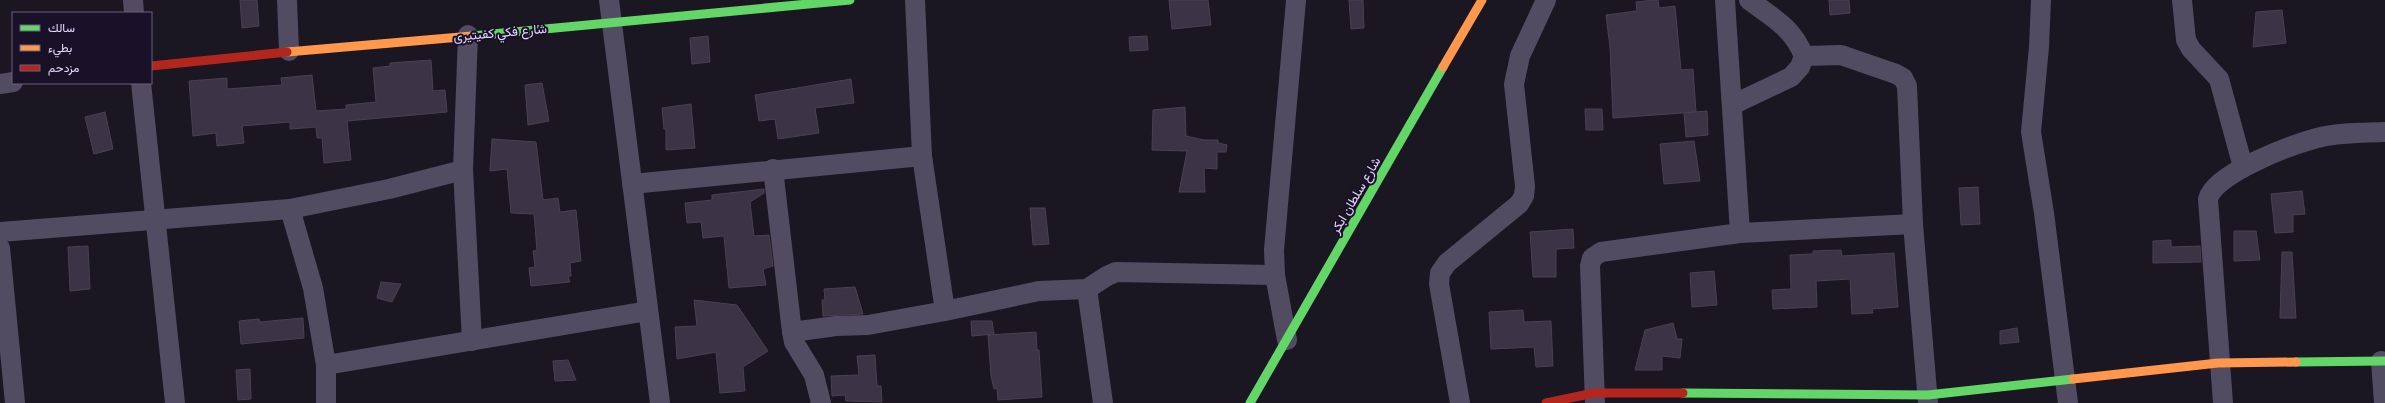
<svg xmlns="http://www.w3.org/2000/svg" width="2385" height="403" font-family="Cabin,Vazirmatn,sans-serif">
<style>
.building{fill:#3a3444;stroke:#484155}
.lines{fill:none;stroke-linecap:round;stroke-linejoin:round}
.street{stroke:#514c62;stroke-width:20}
.fast{stroke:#63d668;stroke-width:9}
.slow{stroke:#ff974d;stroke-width:9}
.jam{stroke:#b3261e;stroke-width:9}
.labels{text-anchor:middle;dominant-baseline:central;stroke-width:4;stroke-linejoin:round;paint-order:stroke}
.street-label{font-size:13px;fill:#e4d9fd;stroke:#191127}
</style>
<rect width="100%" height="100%" fill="#1a1622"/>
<g class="building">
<polygon points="240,0 257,0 259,26 242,28"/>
<polygon points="1169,0 1208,0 1211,25 1172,29"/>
<polygon points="1349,0 1363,0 1364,28 1351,29"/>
<polygon points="1653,0 1658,0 1659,8 1675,6 1681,70 1693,69 1696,112 1613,118 1610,47 1606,15 1637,11 1636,2"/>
<polygon points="1829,0 1849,0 1850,13 1830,15"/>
<polygon points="2282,10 2286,43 2253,47 2256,12"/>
<polygon points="708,36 710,62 692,64 690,38"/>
<polygon points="1147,36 1148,50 1130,51 1129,37"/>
<polygon points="431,60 433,91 445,90 447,112 347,121 351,160 324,163 322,138 317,138 316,127 290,129 290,122 242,126 244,143 217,146 216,133 193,136 189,81 227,78 227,89 282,85 281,78 312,75 316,111 346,109 346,105 376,102 373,68 390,66 390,63"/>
<polygon points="851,79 854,103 815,108 819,133 778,139 775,119 759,121 755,95"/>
<polygon points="542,83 549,121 528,125 525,85"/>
<polygon points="691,104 695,148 666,150 666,129 664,129 662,108"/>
<polygon points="1185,107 1186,136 1204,140 1218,140 1218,143 1227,145 1226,152 1217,152 1217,169 1204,168 1205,192 1179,192 1187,151 1152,150 1153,110"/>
<polygon points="1585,109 1602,109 1603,130 1586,130"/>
<polygon points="1707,111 1708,135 1686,137 1684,113"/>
<polygon points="105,112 113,149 94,154 85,117"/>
<polygon points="492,139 536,142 543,200 558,198 560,212 576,210 581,261 570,263 571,276 568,276 570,282 531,286 529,268 535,267 533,251 537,250 534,214 511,213 507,169 490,171"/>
<polygon points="1694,141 1700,181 1664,184 1660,144"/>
<polygon points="1978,187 1980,224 1961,225 1959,188"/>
<polygon points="764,189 764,193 750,202 754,236 769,235 773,266 763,269 766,285 729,288 724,236 703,238 701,222 687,223 685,203 712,200 712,195"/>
<polygon points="2302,191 2305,214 2293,215 2293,232 2275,233 2271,194"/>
<polygon points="1030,208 1045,208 1049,244 1033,245"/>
<polygon points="1573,229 1574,248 1556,249 1556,277 1533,277 1530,232"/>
<polygon points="2234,231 2256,231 2260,260 2234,261"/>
<polygon points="2171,240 2171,247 2200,246 2201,262 2153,263 2153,241"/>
<polygon points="88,246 90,289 70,291 68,247"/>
<polygon points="1841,250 1842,256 1894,253 1898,307 1872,309 1873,313 1852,314 1850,279 1816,281 1817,307 1773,309 1772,290 1791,289 1790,255 1813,254 1813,251"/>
<polygon points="2282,252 2292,252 2296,318 2280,318"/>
<polygon points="1714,271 1717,305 1692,307 1690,273"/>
<polygon points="381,282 401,284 392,302 377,298"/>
<polygon points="855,287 863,314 823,316 822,300 825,300 824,289"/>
<polygon points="694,300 737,305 768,351 743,367 745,391 720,393 716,352 677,359 675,327 697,326"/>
<polygon points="1523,310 1524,322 1551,321 1553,366 1536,367 1534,347 1491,349 1489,312"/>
<polygon points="303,318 304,338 241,344 239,321 259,319 260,322"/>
<polygon points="971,321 992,321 994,334 972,336"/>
<polygon points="1673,323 1677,339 1682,339 1680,358 1662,356 1662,370 1635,370 1645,330"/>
<polygon points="2017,328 2019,342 2000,344 2000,331"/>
<polygon points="1036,332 1037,350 1039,350 1042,397 998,400 997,388 994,389 991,376 988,335"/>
<polygon points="875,355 877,386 881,386 882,402 846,401 845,395 832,396 831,376 859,375 857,356"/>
<polygon points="568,360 576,380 555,381 553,361"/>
<polygon points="250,369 251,399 238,400 236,370"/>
</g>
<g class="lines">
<g class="street">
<polyline points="133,0 134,13"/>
<polyline points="287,0 289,51"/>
<polyline points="609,0 660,403"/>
<polyline points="1725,0 1740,233"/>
<polyline points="2041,0 2039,47 2031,132 2044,213 2068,403"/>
<polyline points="2182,0 2186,40 2191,49 2219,79 2243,167"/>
<polyline points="1804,56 1841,55 1896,74 1903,78 1907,86 1913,224"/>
<polyline points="141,83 175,403"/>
<polyline points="0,84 13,82"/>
<path d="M 1732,105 L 1791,77 L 1800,67 L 1804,56 C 1792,27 1773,18 1749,0"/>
<polyline points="773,169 792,332 794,342 814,375 821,403"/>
<polyline points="463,170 472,341"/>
<polyline points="632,184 922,156 915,0"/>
<polyline points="290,209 313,288 326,365 326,403"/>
<polyline points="0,232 290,209 389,189 463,170 468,35"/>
<polyline points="0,248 15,403"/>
<polyline points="1087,289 1103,403"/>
<polyline points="945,311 1039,291 1087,289 1107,276 1116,272 1275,275"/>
<polyline points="792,332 836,326 868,325 945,311 922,156"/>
<polyline points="1287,340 1275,275 1274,250 1296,0"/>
<polyline points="2381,361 2384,403"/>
<polyline points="326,365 648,311"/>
<polyline points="1460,403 1439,284 1440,273 1447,263 1519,204 1524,196 1525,186 1514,84 1520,56 1546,0"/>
<polyline points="1595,403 1590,266 1592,258 1601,252 1740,233 1913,224 1928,403"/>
<path d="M 2223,403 L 2208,199 C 2215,173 2291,145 2317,138 C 2339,132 2363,133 2385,132"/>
</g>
<g class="fast">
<polyline points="472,36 850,0"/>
<polyline points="2296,362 2385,361"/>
<polyline points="1683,393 1928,395 2073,379"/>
<polyline points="1250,403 1443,67"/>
</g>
<g class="slow">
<polyline points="287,52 472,36"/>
<polyline points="1443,67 1482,0"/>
<polyline points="2073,379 2218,363 2296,362"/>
</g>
<g class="jam">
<polyline points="151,66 287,52"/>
<polyline points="1546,403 1594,393 1683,393"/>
</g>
</g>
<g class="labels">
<g class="street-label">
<text transform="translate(500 32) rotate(-5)">شارع فكي كفيتيرى</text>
<text transform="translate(1355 195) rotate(-60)">شارع سلطان ابكر</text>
</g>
</g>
<rect x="12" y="12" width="140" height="72" fill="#191127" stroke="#6a617d"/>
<rect x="20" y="25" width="20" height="6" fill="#63d668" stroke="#6a617d"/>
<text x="48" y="32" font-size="12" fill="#e4d9fd">سالك</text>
<rect x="20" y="45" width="20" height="6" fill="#ff974d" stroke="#6a617d"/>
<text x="48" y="52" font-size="12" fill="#e4d9fd">بطيء</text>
<rect x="20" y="65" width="20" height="6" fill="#b3261e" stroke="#6a617d"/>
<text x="48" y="72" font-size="12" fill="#e4d9fd">مزدحم</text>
</svg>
